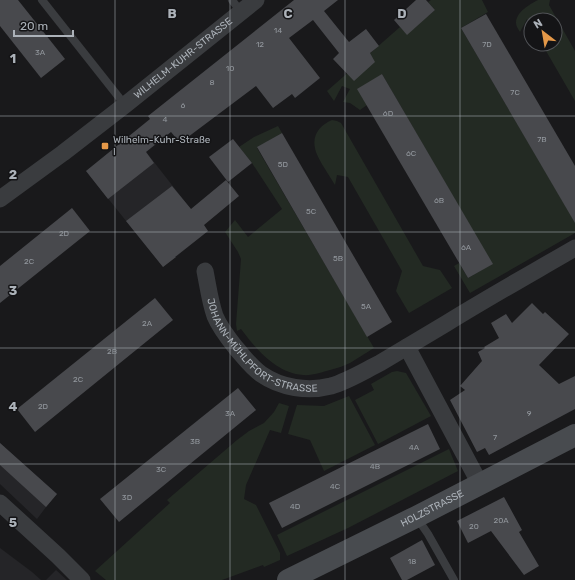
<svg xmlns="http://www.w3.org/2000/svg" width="575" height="580" font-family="Rubik,sans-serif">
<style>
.built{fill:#252528}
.green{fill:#232a23}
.building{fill:#48494d}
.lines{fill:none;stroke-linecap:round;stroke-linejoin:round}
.lane{stroke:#3a3c3f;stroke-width:8}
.street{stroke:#3a3c3f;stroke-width:17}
.secondary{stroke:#484b4f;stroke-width:22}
.grid{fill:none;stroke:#acb2b9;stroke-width:1;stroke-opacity:0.55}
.poi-dot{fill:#e49848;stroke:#141416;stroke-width:1.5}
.labels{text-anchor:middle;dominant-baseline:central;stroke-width:3;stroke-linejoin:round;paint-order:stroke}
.number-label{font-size:8px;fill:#93989e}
.street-label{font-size:10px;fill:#acb2b9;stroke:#141416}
.poi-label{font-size:10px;fill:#acb2b9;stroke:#141416;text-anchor:start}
.grid-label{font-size:13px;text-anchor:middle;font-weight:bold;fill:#acb2b9;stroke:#141416;stroke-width:3;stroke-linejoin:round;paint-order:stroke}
</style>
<rect width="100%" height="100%" fill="#19191b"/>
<g class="built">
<polygon points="132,134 208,231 163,267 86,171"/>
<polygon points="0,443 57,494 46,507 37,519 0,484"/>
<polygon points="0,548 32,572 41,580 0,580"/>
<polygon points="56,570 67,580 46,580"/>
</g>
<g class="green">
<polygon points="431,0 482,0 488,12 461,28 572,217 575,216 575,233 470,293 454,266 459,263 468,278 492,264 382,74 367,105 360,110 350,103 343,102 350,89 342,86 334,101 327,91 400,27 407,34 435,10 428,2"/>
<path d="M 538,0 L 550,0 L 549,5 L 575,51 L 575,101 L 542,44 L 555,44 L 555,20 L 531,20 L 531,26 L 527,19 L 520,32 C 518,29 516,26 516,23 C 516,12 530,4 538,0 Z"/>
<path d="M 332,120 L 337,121 L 341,123 L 423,266 L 440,270 L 452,288 L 409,313 L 396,291 L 402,271 L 348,177 L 337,175 L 335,185 C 330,176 316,157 315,148 C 312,135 320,125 332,120 Z"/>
<path d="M 278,126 L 282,133 L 257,148 L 374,348 C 366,353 358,358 350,363 C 344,366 337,368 330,370 C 322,372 312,376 303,375 C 276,373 256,349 241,329 L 237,331 L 236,324 L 241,259 L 238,252 L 225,232 L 235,220 L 248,237 L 282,209 L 252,163 L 239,147 L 254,137 Z"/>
<polygon points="397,371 406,373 431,416 378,444 355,400 374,390 371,384 392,372"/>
<polygon points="349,396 375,445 324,471 310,440 288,434 296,408 297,405 324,406"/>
<polygon points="279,403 289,406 281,433 270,430 246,485 244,499 256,505 280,553 280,560 264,567 263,565 222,580 106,580 95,571 170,503 167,500 237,440 249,431 264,423 274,412"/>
<polygon points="449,449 458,471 348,528 287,556 277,535"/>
</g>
<g class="building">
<polygon points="0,0 18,0 65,59 41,78 0,26"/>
<polygon points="294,0 338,0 324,11 349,42 366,29 379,46 370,53 375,62 354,81 333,59 339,53 313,20 289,38 320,78 295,98 292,94 273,108 256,86 180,143 171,132 146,152 154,163 108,199 86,171 150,119 148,116"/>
<polygon points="416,0 426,0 435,10 407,35 394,20"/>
<polygon points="486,14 575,166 575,223 461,28"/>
<polygon points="382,74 493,264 468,278 357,89"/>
<polygon points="282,133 392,322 367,337 257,147"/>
<polygon points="233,139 252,163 228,182 209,157"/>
<polygon points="226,180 239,196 204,225 208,231 175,257 176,257 163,267 126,221 172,186 191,209"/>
<polygon points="72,208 90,231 0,303 0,266"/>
<polygon points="155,298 173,320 35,432 17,409"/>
<polygon points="532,303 543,314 545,312 569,334 539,365 559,384 575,376 575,409 489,455 485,448 477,452 450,400 465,390 460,386 482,361 478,352 485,348 484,347 499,338 491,323 506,314 512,323"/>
<polygon points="238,388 256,410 119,522 100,499"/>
<polygon points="428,424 440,449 282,528 269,503"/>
<polygon points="0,443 57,494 46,507 0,465"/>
<polygon points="504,497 522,530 519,532 539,566 524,575 491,531 468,543 457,521"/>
<polygon points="422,540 435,565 407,580 402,580 390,558"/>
</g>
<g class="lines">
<g class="lane">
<polyline points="42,0 125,105"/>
<polyline points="232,0 241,12"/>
<polyline points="417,518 428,534 454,580"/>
</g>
<g class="street">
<path id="s1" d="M 0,199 L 63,153 L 125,105 L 256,0"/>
<path id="s2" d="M 205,271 C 208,286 210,302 215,316 C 220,328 228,338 236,348 C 244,357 251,367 261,374 C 281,388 308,392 331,386 C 348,381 364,371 380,363 C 402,350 425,336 447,323 C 489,297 532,273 575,248"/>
<polyline points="407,347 480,484"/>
<polyline points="0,503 58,556 82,580"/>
</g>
<path class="secondary" id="s3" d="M 288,580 L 416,517 L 575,435"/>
</g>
<path class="grid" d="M 115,0 L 115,580M 230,0 L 230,580M 345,0 L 345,580M 460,0 L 460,580M 0,116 L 575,116M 0,232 L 575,232M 0,348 L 575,348M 0,464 L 575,464"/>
<rect class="poi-dot" x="101" y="142" width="8" height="8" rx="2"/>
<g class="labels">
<g class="number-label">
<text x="278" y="30">14</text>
<text x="260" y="44">12</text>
<text x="487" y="44">7D</text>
<text x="40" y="52">3A</text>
<text x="230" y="68">10</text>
<text x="212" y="82">8</text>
<text x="515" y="92">7C</text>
<text x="183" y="105">6</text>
<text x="388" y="113">6D</text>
<text x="165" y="119">4</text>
<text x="542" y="139">7B</text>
<text x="411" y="153">6C</text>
<text x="283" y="164">5D</text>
<text x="439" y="200">6B</text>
<text x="311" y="211">5C</text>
<text x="64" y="233">2D</text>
<text x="466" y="247">6A</text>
<text x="338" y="258">5B</text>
<text x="29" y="261">2C</text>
<text x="366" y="306">5A</text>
<text x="147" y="323">2A</text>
<text x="112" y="351">2B</text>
<text x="78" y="379">2C</text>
<text x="43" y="406">2D</text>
<text x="230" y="413">3A</text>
<text x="529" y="413">9</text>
<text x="495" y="437">7</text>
<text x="195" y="441">3B</text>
<text x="414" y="447">4A</text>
<text x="375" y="466">4B</text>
<text x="161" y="469">3C</text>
<text x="335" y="486">4C</text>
<text x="127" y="497">3D</text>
<text x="295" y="506">4D</text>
<text x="501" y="520">20A</text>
<text x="474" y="526">20</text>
<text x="412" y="561">18</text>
</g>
<g class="street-label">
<text stroke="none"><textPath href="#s1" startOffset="231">WILHELM-KUHR-STRASSE</textPath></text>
<text stroke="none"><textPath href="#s2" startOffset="104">JOHANN-MÜHLPFORT-STRASSE</textPath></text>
<text stroke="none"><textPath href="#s3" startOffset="161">HOLZSTRASSE</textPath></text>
</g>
<g class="poi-label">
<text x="113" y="140">Wilhelm-Kuhr-Straße<tspan x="113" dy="12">I</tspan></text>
</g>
</g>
<g class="grid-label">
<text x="172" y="18">B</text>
<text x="288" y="18">C</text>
<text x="402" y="18">D</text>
<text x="13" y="63">1</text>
<text x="13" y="179">2</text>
<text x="13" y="295">3</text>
<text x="13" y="411">4</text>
<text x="13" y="527">5</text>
</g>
<g transform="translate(543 32) rotate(329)"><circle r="19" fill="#141416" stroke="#515357"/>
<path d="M0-3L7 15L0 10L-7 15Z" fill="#e49848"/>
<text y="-6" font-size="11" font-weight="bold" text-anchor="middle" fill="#acb2b9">N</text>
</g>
<path d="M14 30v6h59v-6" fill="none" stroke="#acb2b9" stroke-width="2"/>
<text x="20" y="30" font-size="12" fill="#acb2b9" stroke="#141416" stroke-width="3" paint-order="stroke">20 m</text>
</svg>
